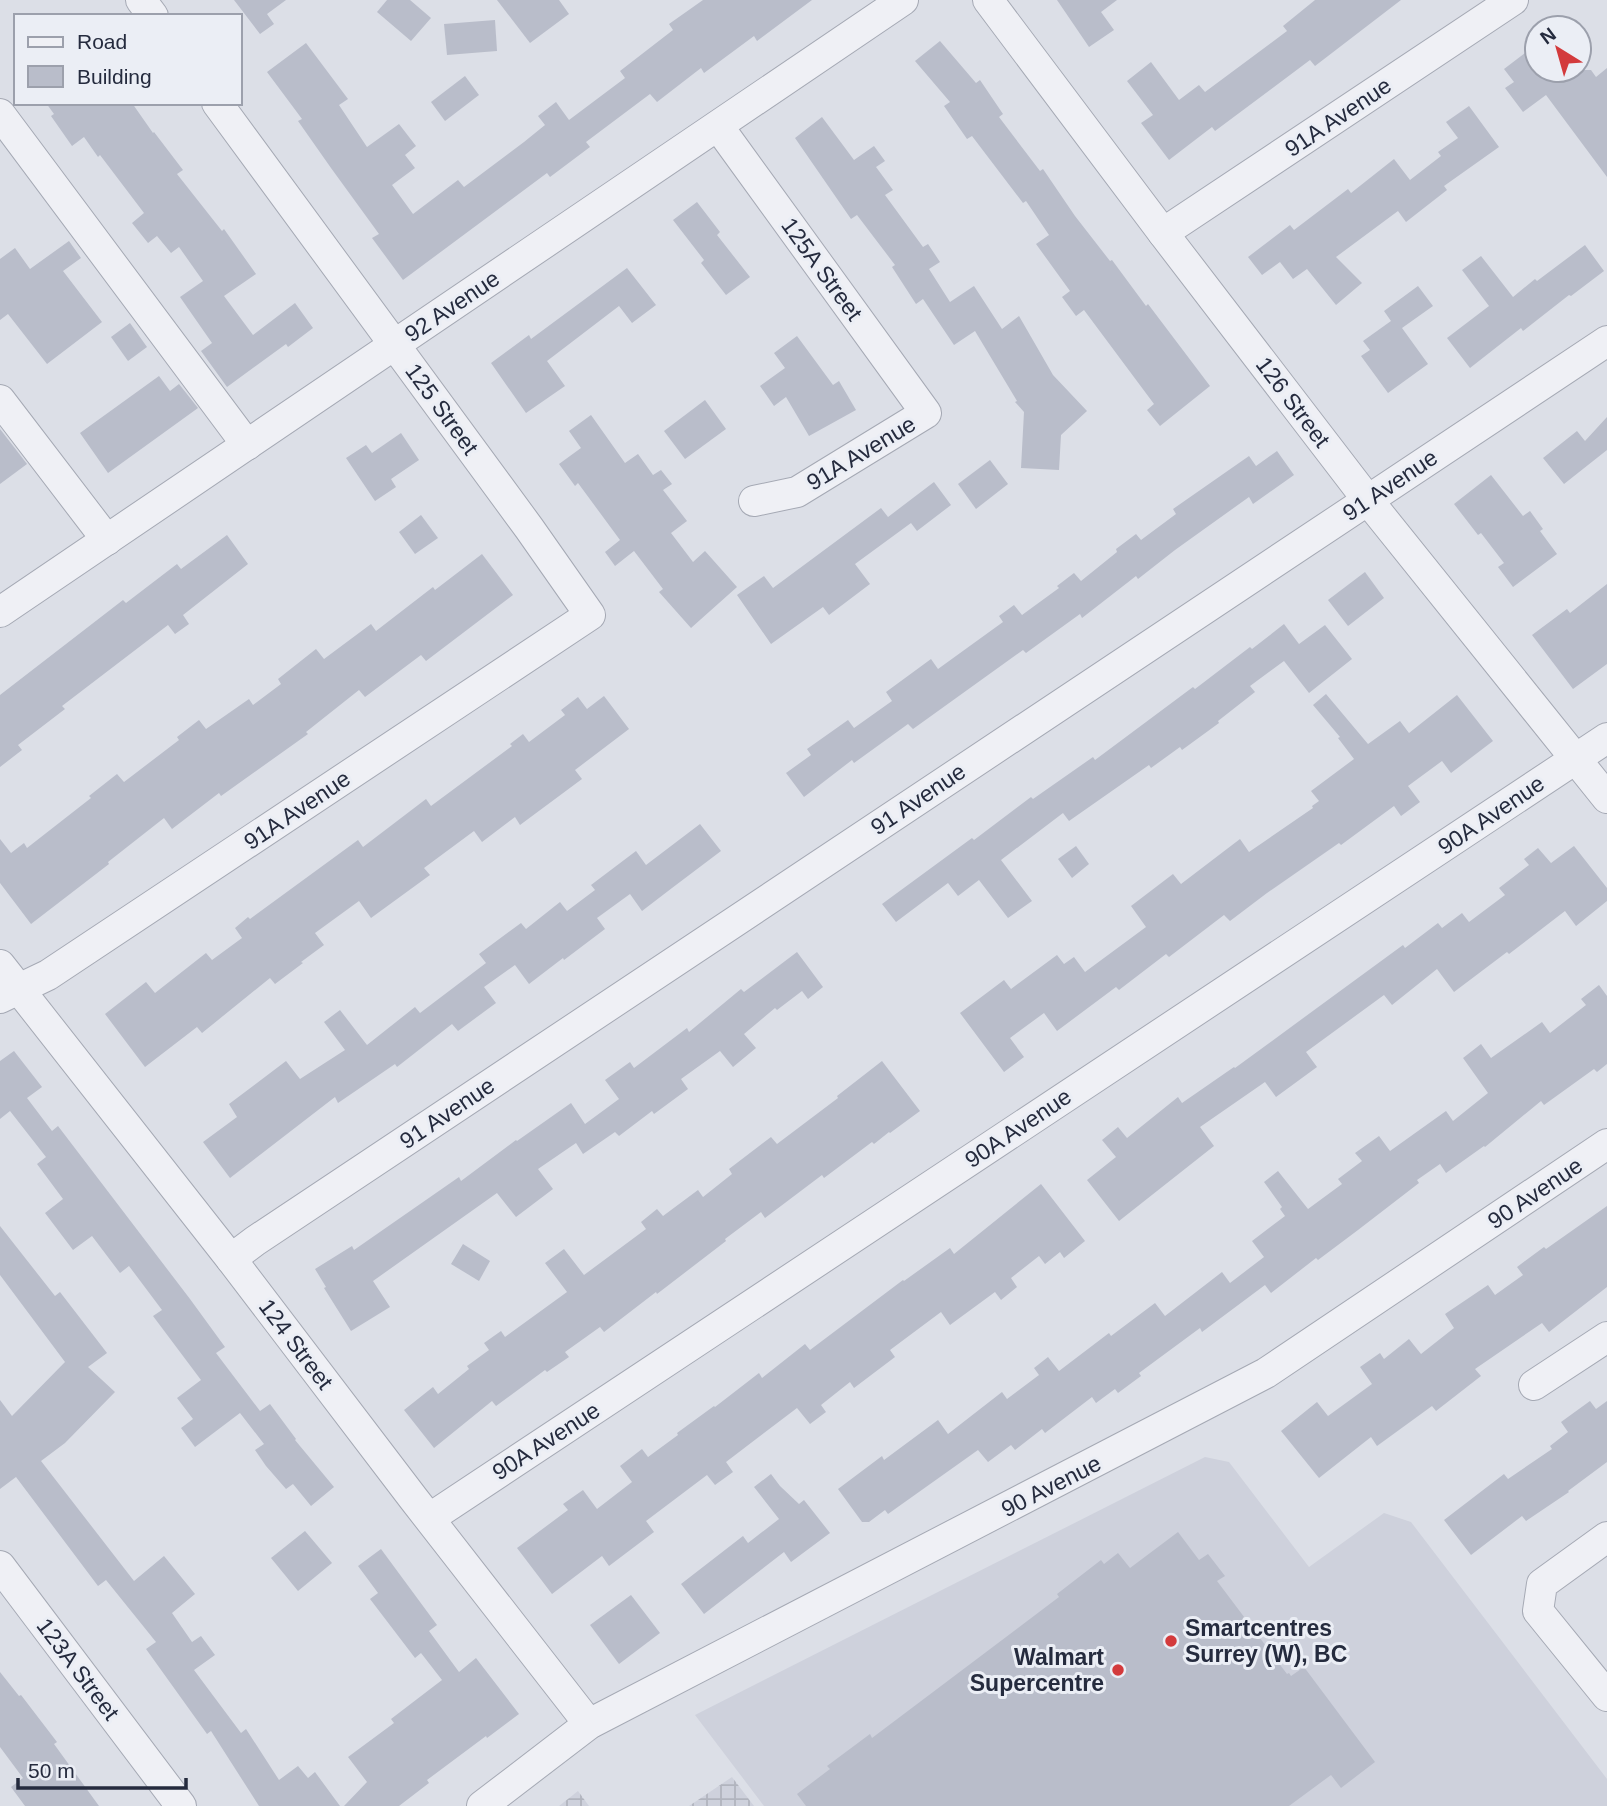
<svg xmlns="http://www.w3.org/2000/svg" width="1607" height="1806" font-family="Helvetica,sans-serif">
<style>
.built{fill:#ced1dc}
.industrial{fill:url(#industrial-grid)}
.building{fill:#b9bdca}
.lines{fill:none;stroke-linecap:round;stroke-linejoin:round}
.minor-casing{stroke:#a5a9b4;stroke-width:32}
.minor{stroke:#eff0f5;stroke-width:30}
.poi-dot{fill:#d33a3c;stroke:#ebeef5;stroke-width:2.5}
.labels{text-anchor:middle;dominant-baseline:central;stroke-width:6;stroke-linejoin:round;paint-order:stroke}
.street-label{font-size:23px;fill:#252b3e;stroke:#ebeef5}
.poi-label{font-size:23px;font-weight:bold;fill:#252b3e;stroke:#ebeef5;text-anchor:start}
</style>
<defs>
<pattern id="industrial-grid" width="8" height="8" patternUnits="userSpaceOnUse" patternTransform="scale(1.75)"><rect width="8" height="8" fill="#ced1dc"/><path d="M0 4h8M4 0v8" fill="none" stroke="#b1b4be"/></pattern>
</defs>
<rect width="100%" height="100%" fill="#dcdfe7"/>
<polygon class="built" points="1205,1457 1229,1462 1309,1567 1384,1513 1411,1522 1607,1779 1607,1806 764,1806 695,1715"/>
<g class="industrial">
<polygon points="732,1777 754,1806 689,1806"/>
<polygon points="578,1791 589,1806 559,1806"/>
</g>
<g class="building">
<polygon points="234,0 286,0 267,14 274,24 260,34"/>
<polygon points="387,0 410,0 431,18 411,41 377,12"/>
<polygon points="497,0 559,0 569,14 530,43"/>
<polygon points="703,0 812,0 757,41 754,36 704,73 701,68 657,102 650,94 586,142 590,147 550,177 547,173 403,280 372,238 379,234 331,168 298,121 302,119 267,72 306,43 348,99 339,105 367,147 399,124 416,146 405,155 415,168 392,185 413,214 458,180 464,187 524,142 545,125 538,116 556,102 569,120 625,78 620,71 673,30 669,24"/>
<polygon points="1057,0 1117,0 1101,12 1114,30 1089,47"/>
<polygon points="1315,0 1401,0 1315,66 1310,60 1215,131 1212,127 1169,160 1141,123 1153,115 1127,81 1151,62 1179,100 1199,85 1205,92 1287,31 1283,26"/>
<polygon points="495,20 497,51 447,55 444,24"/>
<polygon points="940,41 976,83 980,80 1003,114 999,117 1040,171 1043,169 1075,216 1110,261 1112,260 1146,306 1148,304 1210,386 1160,426 1147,410 1154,404 1084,310 1076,316 1062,297 1070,291 1036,244 1049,235 1026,201 1023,203 972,136 967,139 944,106 950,102 915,61"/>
<polygon points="1537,44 1537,70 1591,70 1596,77 1607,68 1607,177 1546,95 1523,112 1505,88 1514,82 1504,69"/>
<polygon points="465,76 479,95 445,121 431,102"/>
<polygon points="46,103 132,103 153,133 154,132 183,170 177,174 222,231 224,229 256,274 224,296 253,335 295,303 313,328 288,347 286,344 227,387 201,351 212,343 180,297 203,281 179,247 171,253 157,236 148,243 132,223 144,213 100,155 98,157 84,137 72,146 51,116 54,114"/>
<polygon points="1469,106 1499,147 1444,186 1447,190 1406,222 1398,211 1336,257 1362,283 1336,305 1307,269 1293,279 1280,262 1262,275 1248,257 1290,225 1294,230 1348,189 1351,193 1394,159 1410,180 1441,156 1438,152 1458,138 1446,122"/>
<polygon points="822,117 854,160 874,146 885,161 876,167 893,190 885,195 923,247 928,244 940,262 929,269 950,302 974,286 1002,329 1019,316 1053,375 1087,411 1061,435 1059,470 1021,468 1024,412 1015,402 1017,401 975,331 954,345 923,299 916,304 892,267 895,265 857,215 851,219 795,138"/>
<polygon points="697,202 720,232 717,235 750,277 726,295 701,263 704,260 673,220"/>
<polygon points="69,241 81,258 63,271 102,322 47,364 8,314 0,320 0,259 15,248 30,269"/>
<polygon points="1585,245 1604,271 1571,296 1569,295 1523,331 1521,328 1470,368 1447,338 1489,306 1462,270 1481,256 1513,297 1535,279 1537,281"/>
<polygon points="627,268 656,305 632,323 619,306 547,361 565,386 526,413 491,363 529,335 531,339"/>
<polygon points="1418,286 1433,306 1402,328 1428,364 1388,393 1361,356 1370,350 1363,341 1391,321 1384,311"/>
<polygon points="130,323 147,347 128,361 111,337"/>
<polygon points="797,336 833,385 839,381 856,410 809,436 786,397 774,406 760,386 785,368 774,353"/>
<polygon points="159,376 170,391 179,384 198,408 108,473 80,433"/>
<polygon points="705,400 726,429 685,459 664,431"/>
<polygon points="591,415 625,463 638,454 653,475 661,470 672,484 663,490 687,521 671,533 693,562 705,551 737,587 691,628 659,592 663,589 634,551 615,566 605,552 620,540 578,483 575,486 559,464 581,448 569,431"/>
<polygon points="1607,417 1607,450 1564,484 1543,458 1577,431 1585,441"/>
<polygon points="0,429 27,464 0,484"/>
<polygon points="401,433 419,460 391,479 396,487 375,501 346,458 366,445 372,453"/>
<polygon points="1277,451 1294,475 1253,504 1249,497 1175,550 1138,579 1136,576 1082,618 1080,614 1026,653 1023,650 913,729 908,724 854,763 852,760 804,797 786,773 811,755 807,749 848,720 854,728 892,701 886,692 931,659 938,669 1003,622 999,616 1014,605 1022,615 1059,588 1057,586 1074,573 1081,581 1117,552 1116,549 1136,534 1141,540 1176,514 1173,509 1249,456 1256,466"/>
<polygon points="990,460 1008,484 976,509 958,484"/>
<polygon points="1491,475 1523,516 1530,511 1543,529 1540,531 1557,554 1513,587 1498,567 1504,563 1481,533 1478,535 1454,504"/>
<polygon points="934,482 951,505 917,531 911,523 855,564 870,584 829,615 823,607 771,644 737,595 764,576 773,588 881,508 888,517"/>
<polygon points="421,515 438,538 415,554 399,532"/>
<polygon points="227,535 248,564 183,615 189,624 175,634 168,625 62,706 65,709 18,745 22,750 0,767 0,695 123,600 126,603 177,564 181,569"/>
<polygon points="482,554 513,595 426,661 421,655 365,697 359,690 306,732 308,734 221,796 219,793 172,829 164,818 108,862 109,864 31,924 0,883 0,839 11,853 24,843 27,848 91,798 89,796 117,774 124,782 179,740 177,737 199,720 206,729 249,699 253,705 281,684 278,679 316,649 324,659 371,624 376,631 433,587 435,590"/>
<polygon points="1365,572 1384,598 1348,626 1328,600"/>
<polygon points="1607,584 1607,664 1573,689 1532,635 1567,609 1570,613"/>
<polygon points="1284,624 1299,644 1325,625 1352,659 1309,693 1284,661 1250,686 1255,692 1218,721 1219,723 1182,750 1180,747 1151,768 1149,765 1069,821 1063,813 1001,860 1032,901 1008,918 979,880 958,896 948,883 896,922 882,904 972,838 974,840 1031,797 1033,799 1093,757 1095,760 1193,687 1195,689 1250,647 1252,649"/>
<polygon points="1326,694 1368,744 1400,721 1409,733 1457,695 1493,741 1451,773 1442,761 1408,786 1420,802 1401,816 1394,806 1341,845 1339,843 1267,893 1230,921 1224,915 1169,957 1166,954 1119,990 1116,987 1057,1031 1044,1013 1010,1038 1024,1057 1004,1072 960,1013 1004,980 1011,989 1057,955 1064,964 1074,957 1085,972 1146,927 1131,906 1173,874 1181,884 1240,839 1249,852 1313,808 1312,806 1319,801 1311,791 1354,759 1338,738 1340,737 1313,705"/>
<polygon points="604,696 629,729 575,770 582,779 520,825 515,817 482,842 474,831 424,868 430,875 371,918 359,901 315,933 324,945 301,962 303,963 275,984 270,978 202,1033 197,1027 145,1067 105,1014 146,982 155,993 206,953 212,960 242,938 235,928 248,917 250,919 358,840 363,847 426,799 431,806 512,746 510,744 523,734 529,742 565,715 561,710 578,697 587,709"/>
<polygon points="700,824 721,851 672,888 642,911 630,894 597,918 605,929 564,960 563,958 529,984 515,965 484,987 496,1003 458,1031 452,1024 397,1067 395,1064 338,1103 335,1097 230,1178 203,1142 237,1117 229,1104 286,1061 300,1079 345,1050 324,1022 340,1010 367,1045 415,1007 420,1013 486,963 479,954 521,923 526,929 560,902 567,911 595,890 591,885 636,851 646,865"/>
<polygon points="1076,846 1089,864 1072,878 1058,859"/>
<polygon points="1574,846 1607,888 1607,901 1576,926 1565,911 1509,954 1507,952 1454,992 1437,969 1392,1005 1384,995 1306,1052 1317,1067 1276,1097 1265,1082 1200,1127 1214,1146 1119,1221 1087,1180 1116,1157 1102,1140 1118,1127 1127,1138 1178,1097 1182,1103 1234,1067 1235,1068 1403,945 1405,948 1438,923 1442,928 1462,913 1469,922 1505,895 1499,888 1529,865 1524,859 1538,848 1551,863"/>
<polygon points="797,952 823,987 808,999 802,991 777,1010 775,1008 744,1034 756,1048 733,1067 720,1051 681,1079 688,1089 654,1114 652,1111 619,1136 615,1132 583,1154 576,1143 538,1169 553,1189 516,1217 497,1193 373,1281 390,1307 351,1331 324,1288 326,1287 315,1269 352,1246 354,1250 459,1177 461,1181 516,1140 517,1141 571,1103 585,1124 619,1099 605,1080 630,1062 634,1068 687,1028 689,1032 741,989 744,992"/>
<polygon points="1599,985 1607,996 1607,1064 1597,1072 1594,1069 1544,1105 1541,1101 1485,1147 1484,1146 1446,1173 1440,1164 1417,1180 1419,1183 1358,1230 1318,1260 1316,1258 1271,1293 1265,1285 1202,1332 1200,1328 1139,1373 1141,1376 1118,1393 1115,1389 1096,1403 1092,1397 1045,1433 1042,1429 1015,1450 1011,1445 988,1462 978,1450 888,1514 885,1510 869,1522 862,1522 838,1489 882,1456 884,1460 938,1420 948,1434 1002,1392 1007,1399 1039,1375 1034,1368 1048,1357 1059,1371 1109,1333 1111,1336 1155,1303 1165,1316 1222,1272 1230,1283 1264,1257 1252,1241 1285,1216 1280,1209 1282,1207 1264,1182 1278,1171 1308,1209 1342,1184 1338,1179 1362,1161 1355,1153 1379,1136 1390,1151 1446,1111 1453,1121 1488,1093 1463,1058 1481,1044 1491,1058 1542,1022 1550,1033 1586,1005 1581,999"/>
<polygon points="14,1051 42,1087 27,1098 52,1131 58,1126 190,1299 225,1347 216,1353 260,1411 270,1404 296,1439 295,1440 334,1487 311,1506 293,1484 286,1489 266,1466 255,1450 264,1444 240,1413 195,1447 181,1428 193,1419 177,1398 201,1380 153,1316 162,1310 129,1266 120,1273 92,1236 73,1250 45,1213 63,1199 37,1164 46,1157 10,1111 0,1119 0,1061"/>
<polygon points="882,1061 920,1111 890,1133 889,1132 874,1144 872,1142 824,1178 822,1175 765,1218 761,1212 725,1239 726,1241 657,1294 656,1292 604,1332 600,1327 565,1352 569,1357 547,1372 545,1370 496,1406 492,1401 434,1448 404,1410 433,1387 438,1394 469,1369 467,1366 489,1350 484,1343 501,1331 505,1337 567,1292 545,1263 564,1249 584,1275 646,1229 641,1222 657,1209 663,1216 698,1190 703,1197 732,1174 729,1169 771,1137 777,1144 838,1098 837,1096"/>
<polygon points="1041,1184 1085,1241 1064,1258 1060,1252 1045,1264 1039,1256 1011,1278 1017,1287 1001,1300 995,1292 950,1325 941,1312 890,1350 895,1357 854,1388 850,1382 821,1405 826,1412 810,1424 797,1408 726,1462 733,1472 715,1485 707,1475 646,1521 654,1532 609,1566 602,1556 552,1594 517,1548 568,1510 563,1504 583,1490 597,1509 632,1482 620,1466 642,1449 648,1457 678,1435 677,1433 714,1406 715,1407 759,1373 762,1378 805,1344 810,1350 903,1280 904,1281 950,1248 954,1254"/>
<polygon points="1607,1206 1607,1287 1549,1332 1542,1323 1475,1369 1481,1376 1436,1411 1432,1406 1377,1446 1371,1437 1319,1478 1281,1431 1317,1402 1328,1416 1372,1384 1360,1367 1380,1353 1384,1359 1409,1339 1421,1354 1454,1328 1445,1314 1488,1285 1495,1295 1523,1275 1517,1267 1544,1247 1546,1249"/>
<polygon points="0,1226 55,1296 60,1292 107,1353 88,1367 115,1392 65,1443 41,1461 134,1581 164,1556 195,1594 172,1613 192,1642 201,1636 215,1655 194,1670 241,1733 246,1729 279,1780 298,1766 308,1778 315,1772 340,1806 259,1806 211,1731 207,1734 146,1649 156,1642 106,1580 98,1586 16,1477 0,1489 0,1400 12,1416 65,1362 0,1275"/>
<polygon points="463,1244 490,1261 479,1281 451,1264"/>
<polygon points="1590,1401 1596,1409 1607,1401 1607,1462 1568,1491 1569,1492 1526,1521 1522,1516 1471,1555 1444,1520 1504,1474 1508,1479 1552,1449 1550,1446 1568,1432 1561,1422"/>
<polygon points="771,1474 780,1486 799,1504 804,1500 830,1533 791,1562 784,1552 704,1614 681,1584 743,1536 748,1543 779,1519 754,1487"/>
<polygon points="305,1531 332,1563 298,1591 271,1558"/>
<polygon points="1178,1532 1199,1560 1208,1554 1225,1576 1217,1581 1287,1674 1289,1673 1291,1676 1304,1667 1375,1762 1341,1788 1331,1775 1289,1806 806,1806 797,1794 830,1769 827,1766 870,1734 872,1738 1059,1597 1057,1594 1101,1560 1104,1564 1118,1553 1130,1568"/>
<polygon points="381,1549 437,1625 429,1631 459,1672 476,1658 519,1714 487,1738 486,1736 427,1780 429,1783 399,1806 344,1806 367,1782 348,1757 394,1723 391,1719 442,1680 421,1653 415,1658 370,1599 378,1593 358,1566"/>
<polygon points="631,1595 660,1633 619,1664 590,1625"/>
<polygon points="0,1672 19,1696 21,1695 57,1742 54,1744 99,1806 25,1806 11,1787 23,1778 0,1747"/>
</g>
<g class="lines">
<g class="minor-casing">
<g id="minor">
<polyline points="141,0 153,16"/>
<polyline points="988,0 1163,233 1367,499 1607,798"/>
<polyline points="0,114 247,445"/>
<polyline points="718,126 926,413 797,492 754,501"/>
<polyline points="1163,233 1513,0"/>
<polyline points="0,400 107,540"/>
<polyline points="0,612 903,0"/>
<polyline points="0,965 231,1259 413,1498 589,1724"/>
<polyline points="0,998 48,975 590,615 529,528 217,103"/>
<polyline points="231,1259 255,1241 1607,341"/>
<polyline points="1534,1385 1607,1337"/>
<polyline points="430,1518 1607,738"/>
<polyline points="1607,1537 1542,1584 1538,1611 1607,1696"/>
<polyline points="0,1566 181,1806"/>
<polyline points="482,1806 589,1724 1266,1373 1607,1144"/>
</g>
</g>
<use href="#minor" class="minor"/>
</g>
<g class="poi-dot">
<circle cx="1171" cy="1641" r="7"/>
<circle cx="1118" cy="1670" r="7"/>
</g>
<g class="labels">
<g class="street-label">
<text transform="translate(1338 117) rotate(-34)">91A Avenue</text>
<text transform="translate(822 269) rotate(54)">125A Street</text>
<text transform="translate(452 306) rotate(-34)">92 Avenue</text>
<text transform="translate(1293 402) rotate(53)">126 Street</text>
<text transform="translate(442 409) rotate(54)">125 Street</text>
<text transform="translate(861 453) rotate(-31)">91A Avenue</text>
<text transform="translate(1390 485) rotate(-34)">91 Avenue</text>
<text transform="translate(918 799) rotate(-34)">91 Avenue</text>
<text transform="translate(297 810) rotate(-34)">91A Avenue</text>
<text transform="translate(1491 815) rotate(-34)">90A Avenue</text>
<text transform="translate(447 1113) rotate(-34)">91 Avenue</text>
<text transform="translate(1018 1128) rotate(-34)">90A Avenue</text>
<text transform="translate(1535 1193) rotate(-34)">90 Avenue</text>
<text transform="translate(296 1344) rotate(53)">124 Street</text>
<text transform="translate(546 1441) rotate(-33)">90A Avenue</text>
<text transform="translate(1051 1486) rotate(-27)">90 Avenue</text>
<text transform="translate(78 1669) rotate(53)">123A Street</text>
</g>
<g class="poi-label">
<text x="1185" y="1628">Smartcentres<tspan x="1185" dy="26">Surrey (W), BC</tspan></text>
<text x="1104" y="1657" text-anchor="end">Walmart<tspan x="1104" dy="26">Supercentre</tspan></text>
</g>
</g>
<rect x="14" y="14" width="228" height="91" fill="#ebeef5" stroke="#9ca0ac" stroke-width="2"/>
<rect x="28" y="37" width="35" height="10" fill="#eff0f5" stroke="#9ca0ac" stroke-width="2"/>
<text x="77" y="49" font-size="21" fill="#252b3e">Road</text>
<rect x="28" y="66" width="35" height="21" fill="#b9bdca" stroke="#9ca0ac" stroke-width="2"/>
<text x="77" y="84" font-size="21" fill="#252b3e">Building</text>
<g transform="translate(1558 49) rotate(323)"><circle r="33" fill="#ebeef5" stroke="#9ca0ac" stroke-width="2"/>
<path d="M0-5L12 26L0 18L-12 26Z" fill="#d33a3c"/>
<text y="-10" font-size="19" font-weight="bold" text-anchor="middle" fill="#252b3e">N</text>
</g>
<path d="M18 1778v10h168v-10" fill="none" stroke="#252b3e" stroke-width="3.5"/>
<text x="28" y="1778" font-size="21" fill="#252b3e" stroke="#ebeef5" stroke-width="5" paint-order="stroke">50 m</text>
</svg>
